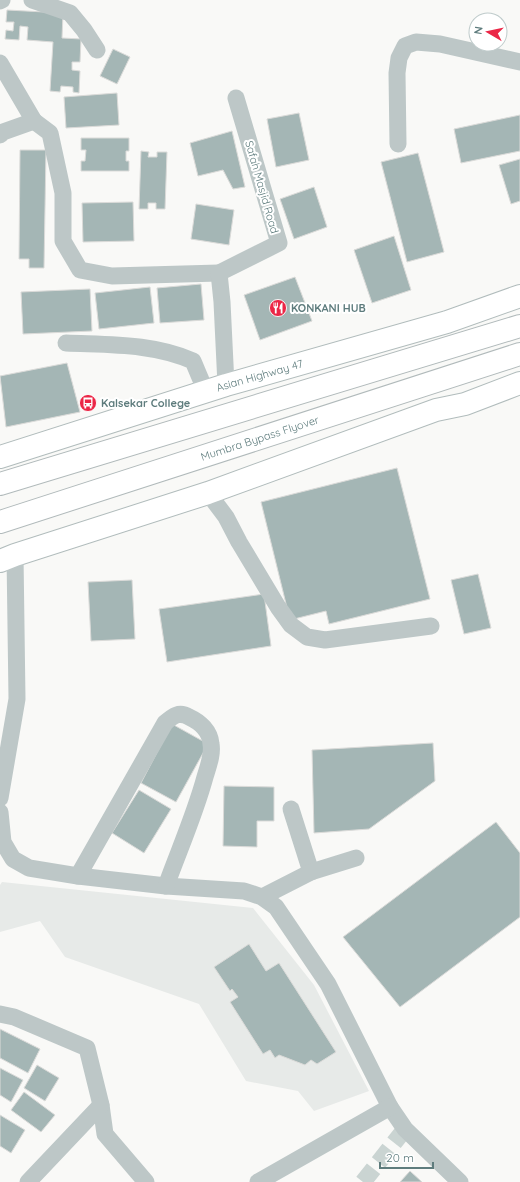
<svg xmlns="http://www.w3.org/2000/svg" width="520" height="1182" font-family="Quicksand,sans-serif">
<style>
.built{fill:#e7eae8}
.building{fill:#a4b6b5;stroke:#dbdbd9}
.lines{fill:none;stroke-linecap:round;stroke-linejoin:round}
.minor-tunnel{stroke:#cad4d2;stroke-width:17;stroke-dasharray:17 8;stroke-linecap:butt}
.major-casing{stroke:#b1bcbc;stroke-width:24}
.highway-casing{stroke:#b1babb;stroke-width:24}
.minor{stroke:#bdc7c7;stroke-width:17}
.major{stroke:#fff;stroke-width:22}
.highway{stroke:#fff;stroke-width:22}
.labels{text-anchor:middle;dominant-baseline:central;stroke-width:4;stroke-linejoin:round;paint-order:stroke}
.street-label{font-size:11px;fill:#5e7c7d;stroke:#fff}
.poi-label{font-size:11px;font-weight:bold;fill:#5e7c7d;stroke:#fff;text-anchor:start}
</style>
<rect width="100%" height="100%" fill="#f9f9f7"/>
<polygon class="built" points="2,882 253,908 314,985 369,1091 314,1111 298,1091 246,1081 199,1004 65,957 40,921 0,932 0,885"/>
<g class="building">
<polygon points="7,10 63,13 62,38 81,39 80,62 72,62 72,70 80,71 79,93 73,92 73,87 61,86 60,92 50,91 53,42 27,40 28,27 20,26 19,40 5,39 6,30 13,31 14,22 6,22"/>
<polygon points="113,49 130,57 117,84 100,76"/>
<polygon points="117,93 119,125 66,128 64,97"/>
<polygon points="299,113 309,160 276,167 267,119"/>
<polygon points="520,115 520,151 461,163 454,129"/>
<polygon points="232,131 245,187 233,189 223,170 198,176 190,143"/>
<polygon points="81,138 129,138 129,151 126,151 126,161 129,161 129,171 81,171 81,161 85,161 86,150 81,150"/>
<polygon points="20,150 46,150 44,268 29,268 29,259 19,259"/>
<polygon points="141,151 149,152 148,157 157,157 157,152 167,152 165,209 156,209 156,203 148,203 148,209 139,209"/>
<polygon points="418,153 444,252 407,262 381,162"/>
<polygon points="520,159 520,201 511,204 499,165"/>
<polygon points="314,187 327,227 294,239 280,199"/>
<polygon points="133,202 134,241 83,242 82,203"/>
<polygon points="196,204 234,210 229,245 191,239"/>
<polygon points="394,236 411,290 372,303 354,250"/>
<polygon points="295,277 312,321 260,340 244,295"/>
<polygon points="201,284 204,320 160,323 157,288"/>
<polygon points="150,287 154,323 99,329 95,293"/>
<polygon points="90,289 92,331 23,334 21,292"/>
<polygon points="67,363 80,412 6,427 0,376"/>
<polygon points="397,468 430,599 329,624 326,611 290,620 261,502"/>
<polygon points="478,574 491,628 464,634 451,580"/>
<polygon points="132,580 135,639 91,641 88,582"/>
<polygon points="264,594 271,646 167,662 159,609"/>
<polygon points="172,724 208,744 176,802 141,783"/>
<polygon points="433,743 435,781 369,829 314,833 312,750"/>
<polygon points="224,786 274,787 274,821 257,821 257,847 223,846"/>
<polygon points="139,790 171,809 144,853 112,833"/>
<polygon points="496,822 520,853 520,917 400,1007 343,937"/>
<polygon points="249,944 266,971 279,963 336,1052 317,1064 311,1060 305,1065 279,1055 275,1058 270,1050 263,1054 230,1002 238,997 232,989 230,991 214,967"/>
<polygon points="0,1029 40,1049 28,1073 0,1058"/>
<polygon points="37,1065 59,1078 45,1101 24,1088"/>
<polygon points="0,1068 23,1080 11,1102 0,1095"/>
<polygon points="24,1092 55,1115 41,1132 11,1110"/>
<polygon points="0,1115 25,1130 11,1153 0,1146"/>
<polygon points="410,1171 422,1182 400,1182"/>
</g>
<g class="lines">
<polyline class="minor-tunnel" points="363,1182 405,1129"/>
<g class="major-casing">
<g id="major">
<path id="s1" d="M 0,457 L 226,385 L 447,322 L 520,296"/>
<polyline points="0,561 15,555 208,493 436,410 465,404 520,383"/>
</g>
</g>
<g class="highway-casing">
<g id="highway">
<polyline points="0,484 520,326"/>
<path id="s2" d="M 0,522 L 520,354"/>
</g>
</g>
<g class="minor">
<polyline points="32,0 70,13 84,30 97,50"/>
<polyline points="0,1 2,0"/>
<polyline points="0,63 34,121"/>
<polyline points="0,135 3,132 34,121 50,133 63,193 63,241 80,270 112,276 219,273"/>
<polyline points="398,144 397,73 399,58 405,46 416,42 440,44 520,62"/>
<path d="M 66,343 C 108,345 153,343 193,361 L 206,392"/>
<polyline points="226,385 222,302 219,273 279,243 236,98"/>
<polyline points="208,493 226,517 239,542 278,607 291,625 307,637 325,640 431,626"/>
<polyline points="0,798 17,699 15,555"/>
<polyline points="291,809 311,872"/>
<polyline points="0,812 3,842 13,859 29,868 78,876 166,886 244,891 262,897 276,907 328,984 390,1107 405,1129 460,1182"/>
<path d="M 78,876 L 165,723 C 173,716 179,711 189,717 C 200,722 210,731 211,744 C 213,754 208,767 205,777 C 195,814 179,850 166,886"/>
<polyline points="262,897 311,872 356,858"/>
<polyline points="0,1014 14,1017 87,1048 101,1105 105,1134 146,1182"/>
<polyline points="28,1182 101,1105"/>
<polyline points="258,1182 390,1107"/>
</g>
<use href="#major" class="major"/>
<use href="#highway" class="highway"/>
</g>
<defs>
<g id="restaurant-disc" transform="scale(0.9)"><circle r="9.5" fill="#eb2646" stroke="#fff"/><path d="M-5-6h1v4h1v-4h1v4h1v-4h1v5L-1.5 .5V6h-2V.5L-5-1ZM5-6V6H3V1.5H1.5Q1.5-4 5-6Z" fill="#fff"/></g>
<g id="bus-disc" transform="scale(0.9)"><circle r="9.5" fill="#eb2646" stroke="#fff"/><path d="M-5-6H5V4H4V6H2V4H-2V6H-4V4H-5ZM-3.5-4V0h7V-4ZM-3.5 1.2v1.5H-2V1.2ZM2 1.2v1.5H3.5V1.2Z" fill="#fff"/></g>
</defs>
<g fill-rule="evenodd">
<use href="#restaurant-disc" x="278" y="308"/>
<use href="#bus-disc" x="88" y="403"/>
</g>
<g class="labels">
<g class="street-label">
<text transform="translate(262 187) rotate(74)">Safah Masjid Road</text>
<text stroke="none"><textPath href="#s1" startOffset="272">Asian Highway 47</textPath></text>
<text stroke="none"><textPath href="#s2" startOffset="273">Mumbra Bypass Flyover</textPath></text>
</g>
<g class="poi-label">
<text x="291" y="308">KONKANI HUB</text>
<text x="101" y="403">Kalsekar College</text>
</g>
</g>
<g transform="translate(488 32) rotate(279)"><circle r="19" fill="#ffffff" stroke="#bfcbcb"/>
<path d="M0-3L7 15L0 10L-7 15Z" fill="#eb2646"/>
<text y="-6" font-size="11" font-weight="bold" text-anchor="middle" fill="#5e7c7d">N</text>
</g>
<path d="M380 1162v6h53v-6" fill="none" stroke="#5e7c7d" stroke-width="2"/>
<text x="386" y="1162" font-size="12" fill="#5e7c7d" stroke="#ffffff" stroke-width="3" paint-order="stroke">20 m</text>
</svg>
